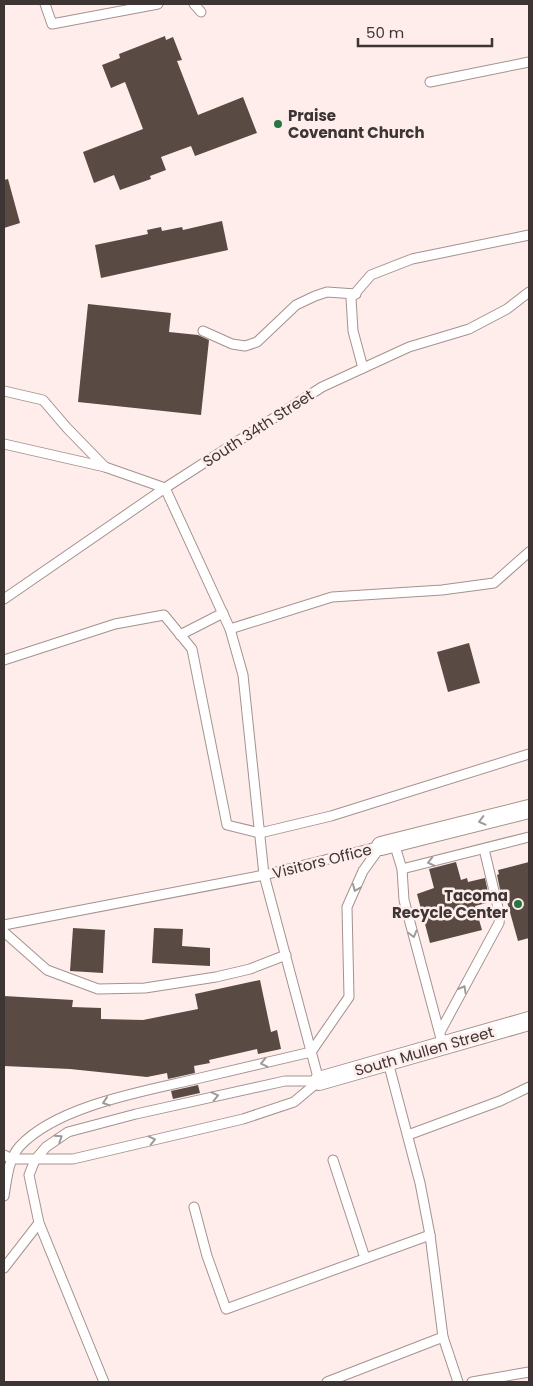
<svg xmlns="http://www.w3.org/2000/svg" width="533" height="1386" font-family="Poppins,sans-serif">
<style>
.building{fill:#594b43}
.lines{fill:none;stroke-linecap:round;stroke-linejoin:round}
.lane-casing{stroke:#a59290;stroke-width:11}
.street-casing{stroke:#a59290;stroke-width:20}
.lane{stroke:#fff;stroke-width:9}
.street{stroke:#fff;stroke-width:18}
.oneway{stroke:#9e9a9a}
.poi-dot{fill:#297443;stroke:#feedeb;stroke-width:2}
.labels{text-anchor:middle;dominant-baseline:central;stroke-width:5;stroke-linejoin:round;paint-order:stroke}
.poi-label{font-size:15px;font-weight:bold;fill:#3c3534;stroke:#feedeb;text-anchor:start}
.street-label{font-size:15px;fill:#3c3534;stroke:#feedeb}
</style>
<rect width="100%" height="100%" fill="#feedeb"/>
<g class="building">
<polygon points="165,36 166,40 173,37 182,60 177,61 198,115 243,97 257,133 195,156 191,146 161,157 166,170 150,176 151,179 120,190 114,175 94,183 83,152 143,129 125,82 111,88 102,65 120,58 119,54"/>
<polygon points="8,179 20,223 4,228 4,180"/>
<polygon points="222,221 228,250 101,278 95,245 148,234 147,230 161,227 162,231 182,227 183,230"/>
<polygon points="88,304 171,313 169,332 198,335 209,340 201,415 78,402"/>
<polygon points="469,643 480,683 448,692 437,652"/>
<polygon points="456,862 461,880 467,878 468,882 485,878 490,902 475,906 482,930 430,943 417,894 434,888 429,869"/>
<polygon points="529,862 529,938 518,941 506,898 502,899 497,875 499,874 498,870"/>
<polygon points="73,928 105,930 103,973 70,971"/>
<polygon points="154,928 183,929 182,946 210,948 210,966 152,963"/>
<polygon points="260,980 271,1032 277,1030 281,1049 258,1054 257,1049 209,1060 210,1063 194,1066 195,1073 168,1079 167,1073 147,1077 70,1069 4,1066 4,996 73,1000 72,1007 101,1008 101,1019 143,1020 198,1009 195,994"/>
<polygon points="198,1085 200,1093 173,1099 171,1091"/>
</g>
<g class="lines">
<g class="lane-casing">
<g id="lane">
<polyline points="45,4 52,24 158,4"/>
<polyline points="194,4 201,12"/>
<polyline points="430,82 529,62"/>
<polyline points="203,331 232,344 245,346 257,342 296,305 315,296 327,292 356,294"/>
<polyline points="363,368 353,331 351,298 371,275 412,259 529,235"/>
<polyline points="4,391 43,400 67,428 105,467"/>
<polyline points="4,444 105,467 165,488 230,629 243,675 264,875 319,1081"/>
<polyline points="4,599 165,488 322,387 409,347 469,329 507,309 529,292"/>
<polyline points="230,629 332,597 442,590 494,583 529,552"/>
<polyline points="180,635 223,613"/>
<polyline points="4,660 115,624 164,615 192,649 227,825 260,833 331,816 529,754"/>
<polyline points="394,843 402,869 404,900 443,1046"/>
<polyline points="402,869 529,837"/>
<polyline points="4,925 264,875 381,846"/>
<polyline points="4,932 47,970 98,989 145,988 216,977 250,969 286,955"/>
<polyline points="440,1032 499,923 500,916 484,849"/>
<polyline points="311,1052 349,997 347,907 363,871 381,846"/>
<polyline points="408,1135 500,1101 529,1087"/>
<polyline points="4,1155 12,1159 73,1159 243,1119 294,1102 319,1081"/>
<polyline points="333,1160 365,1258"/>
<path d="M 4,1196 C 7,1179 8,1159 20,1146 C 57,1106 144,1091 196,1079 C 235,1070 273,1061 311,1052"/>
<polyline points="194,1207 207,1256 226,1309 430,1235"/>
<polyline points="4,1268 39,1223"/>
<polyline points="443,1337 458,1382"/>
<polyline points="104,1382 39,1223 29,1175 35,1160 46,1147 68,1132 136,1114 285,1081 319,1081"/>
<polyline points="327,1382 443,1337 430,1235 420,1183 388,1062"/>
<polyline points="472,1382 529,1372"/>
</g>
</g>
<g class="street-casing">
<g id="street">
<polyline points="381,846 529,809"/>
<polyline points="319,1081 529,1021"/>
</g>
</g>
<use href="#lane" class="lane"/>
<use href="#street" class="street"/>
</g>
<defs><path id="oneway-chevron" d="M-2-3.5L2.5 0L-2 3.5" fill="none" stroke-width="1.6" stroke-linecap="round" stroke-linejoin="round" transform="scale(1.25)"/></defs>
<g class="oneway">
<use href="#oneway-chevron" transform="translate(482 821) rotate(166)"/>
<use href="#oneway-chevron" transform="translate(431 862) rotate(166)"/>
<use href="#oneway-chevron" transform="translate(356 888) rotate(113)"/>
<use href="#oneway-chevron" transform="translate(413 934) rotate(75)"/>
<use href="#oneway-chevron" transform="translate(463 989) rotate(-61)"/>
<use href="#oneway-chevron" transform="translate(264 1063) rotate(167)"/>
<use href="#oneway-chevron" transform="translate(215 1096) rotate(-13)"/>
<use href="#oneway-chevron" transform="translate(106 1102) rotate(162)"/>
<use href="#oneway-chevron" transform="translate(59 1138) rotate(-33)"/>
<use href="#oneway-chevron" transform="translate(152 1140) rotate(-13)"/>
</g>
<g class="poi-dot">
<circle cx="278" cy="124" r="5"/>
<circle cx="518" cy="904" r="5"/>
</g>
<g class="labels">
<g class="poi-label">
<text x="288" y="115">Praise<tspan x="288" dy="17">Covenant Church</tspan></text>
<text x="508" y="895" text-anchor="end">Tacoma<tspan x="508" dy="17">Recycle Center</tspan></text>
</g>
<g class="street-label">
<text transform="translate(258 428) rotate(-33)">South 34th Street</text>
<text transform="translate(322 861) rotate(-14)">Visitors Office</text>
<text transform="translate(424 1051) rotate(-16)">South Mullen Street</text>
</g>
</g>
<rect width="533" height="1386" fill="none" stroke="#3c3534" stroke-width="10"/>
<path d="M358 38v8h134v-8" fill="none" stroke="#3c3534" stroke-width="2.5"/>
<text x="366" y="38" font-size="15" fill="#3c3534" stroke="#feedeb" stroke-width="4" paint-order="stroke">50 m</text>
</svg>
